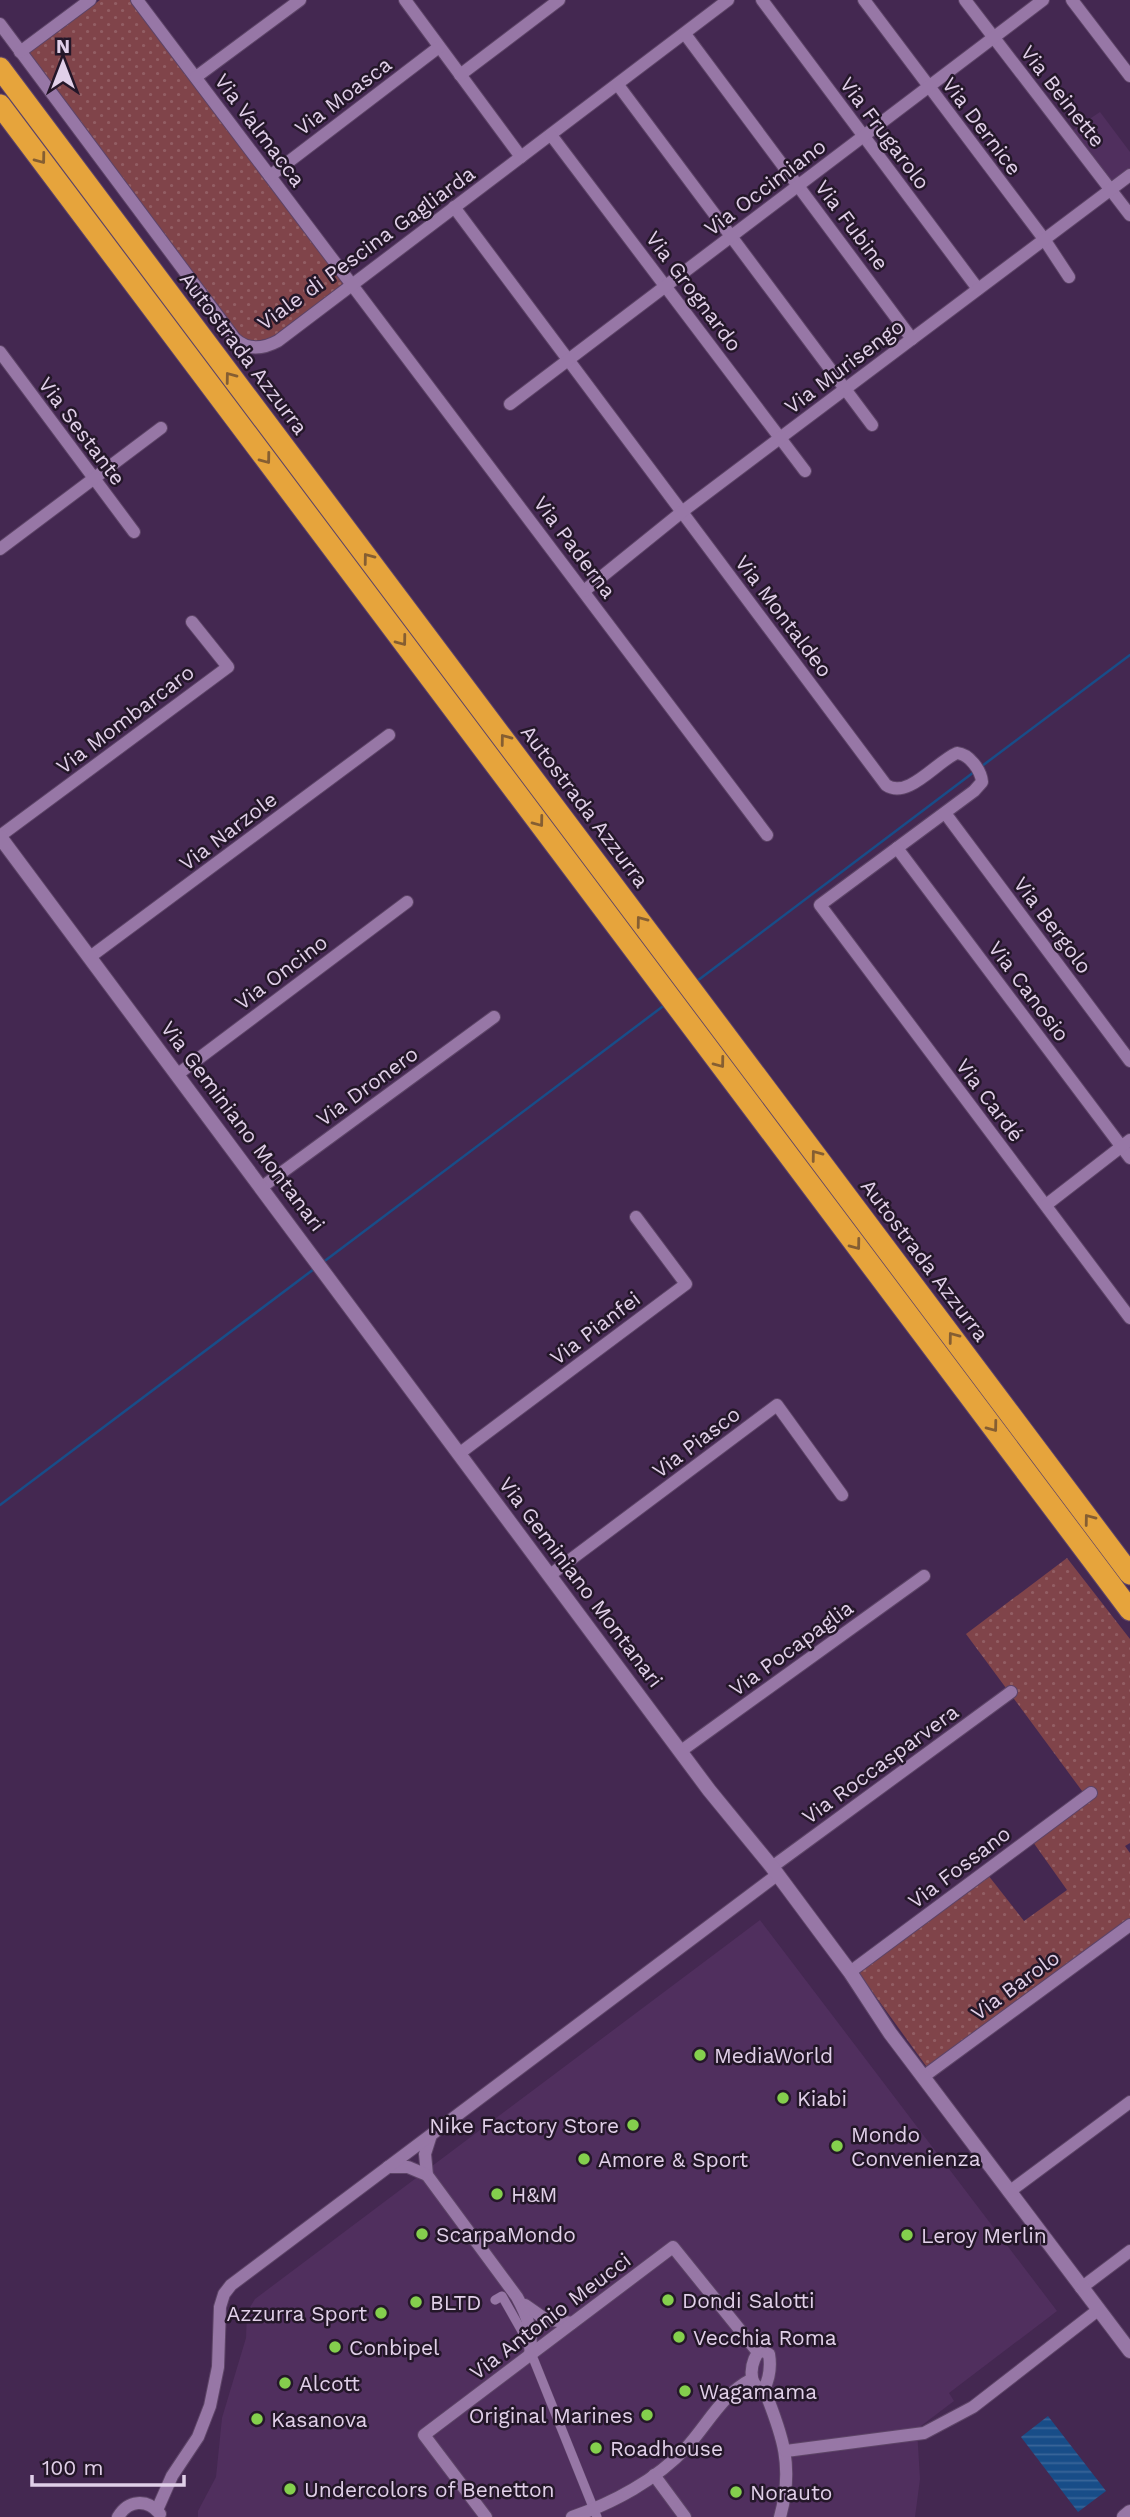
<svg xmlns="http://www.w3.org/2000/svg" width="1130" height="2517" font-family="'Work Sans',sans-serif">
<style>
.built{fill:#502f5e}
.grass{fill:url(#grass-dots)}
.water{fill:url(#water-rules)}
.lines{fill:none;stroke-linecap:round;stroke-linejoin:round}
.stream{stroke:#184d88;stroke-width:2.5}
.pedestrian-casing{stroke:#5d4467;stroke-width:10}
.minor-casing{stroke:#5d4467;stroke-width:14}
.tertiary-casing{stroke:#5d4467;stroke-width:16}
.motorway-casing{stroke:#5d4467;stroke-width:23}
.pedestrian{stroke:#9777a6;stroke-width:9}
.minor{stroke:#9777a6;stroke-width:12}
.tertiary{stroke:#9777a6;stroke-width:14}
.motorway{stroke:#e6a43c;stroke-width:21}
.oneway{stroke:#855e32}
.poi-dot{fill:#84cf4d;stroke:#241729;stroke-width:2.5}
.labels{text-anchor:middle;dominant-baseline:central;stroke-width:5;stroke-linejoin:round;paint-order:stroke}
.street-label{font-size:21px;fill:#e1d0e9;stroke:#241729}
.poi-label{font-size:21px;fill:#e1d0e9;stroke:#241729;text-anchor:start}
</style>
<defs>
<pattern id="grass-dots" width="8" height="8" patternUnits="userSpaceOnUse" patternTransform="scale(1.75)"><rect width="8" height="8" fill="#80444a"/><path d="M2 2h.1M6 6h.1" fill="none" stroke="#925e64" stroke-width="1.8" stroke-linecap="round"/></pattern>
<pattern id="water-rules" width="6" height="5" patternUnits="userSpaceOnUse" patternTransform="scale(1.75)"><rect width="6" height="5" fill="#184d88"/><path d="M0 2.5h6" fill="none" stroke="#396699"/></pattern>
</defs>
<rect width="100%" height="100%" fill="#442851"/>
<g class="built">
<polygon points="1100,112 1130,152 1130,168 1111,182 1073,130"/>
<polygon points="760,1920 1057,2311 949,2393 954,2401 917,2429 920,2479 915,2517 198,2517 198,2511 216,2477 222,2418 246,2338 247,2312 255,2299"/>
</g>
<g class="grass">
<polygon points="100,0 130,0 344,283 271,338 256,341 242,339 28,53"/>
<polygon points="1067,1558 1130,1639 1130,1843 1125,1846 1130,1853 1130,1919 929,2070 858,1972 988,1875 1024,1921 1067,1890 1033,1842 1088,1799 966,1634"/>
</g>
<polygon class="water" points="1048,2416 1106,2491 1078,2512 1021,2437"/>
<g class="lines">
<g class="stream">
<polyline points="982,766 1130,655"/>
<polyline points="697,981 974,772"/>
<polyline points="322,1263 666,1004"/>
<polyline points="0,1505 314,1269"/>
</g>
<g class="pedestrian-casing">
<polyline id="pedestrian" points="495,2300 502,2296 523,2333 597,2517"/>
</g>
<g class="minor-casing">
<g id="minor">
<polyline points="137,0 767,835"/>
<polyline points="405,0 521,157"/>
<polyline points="762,0 978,289"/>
<polyline points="864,0 1044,239 1069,277"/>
<polyline points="965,0 1130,215"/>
<polyline points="1072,0 1130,76"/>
<path d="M 0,24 L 235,339 C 248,351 263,349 278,341 L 728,0"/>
<polyline points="685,34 912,339"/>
<polyline points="20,52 90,0"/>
<polyline points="460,75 559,0"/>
<polyline points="196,77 300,0"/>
<polyline points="618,85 872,425"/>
<polyline points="551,135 805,471"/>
<polyline points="270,176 439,47"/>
<path d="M 454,207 L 886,785 C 908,800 937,761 957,753 C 969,754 981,770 982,782 L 974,791 L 820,905 L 1130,1318"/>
<polyline points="0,352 134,532"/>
<polyline points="510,404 1043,0"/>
<polyline points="0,549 161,428"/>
<polyline points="584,591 683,511 1130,175"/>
<polyline points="945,813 1130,1061"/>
<polyline points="0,836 228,667 192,622"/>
<polyline points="897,848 1130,1158"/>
<polyline points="90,957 389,735"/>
<polyline points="178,1074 407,902"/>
<polyline points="262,1187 494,1017"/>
<polyline points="1046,1205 1130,1140"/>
<polyline points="460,1453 686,1284 636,1217"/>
<polyline points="550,1575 777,1405 842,1495"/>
<polyline points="681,1751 924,1576"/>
<polyline points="772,1867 1011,1692"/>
<polyline points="850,1972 1091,1793"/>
<polyline points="923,2077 1130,1925"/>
<path d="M 431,2135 L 425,2154 L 427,2175 L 517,2297 C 528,2317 533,2332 530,2355"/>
<polyline points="388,2167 408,2167 427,2175"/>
<polyline points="1009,2192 1130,2102"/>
<polyline points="1081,2288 1130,2251"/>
<polyline points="525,2305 545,2319 572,2323"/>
<path d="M 761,2350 L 769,2354 C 771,2366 769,2379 764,2389 C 746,2388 750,2358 761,2350 Z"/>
<path d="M 764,2389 C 783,2436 794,2467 780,2517"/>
<polyline points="786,2451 924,2433 973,2407 1098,2310"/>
<polyline points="654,2475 685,2517"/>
<polyline points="157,2510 172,2476 198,2437 210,2406 218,2367 220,2307 224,2294 231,2285 777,1875"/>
<path d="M 118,2517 C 128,2500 147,2498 160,2514"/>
<polyline points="486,2517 424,2435 673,2247 757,2351"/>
<path d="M 572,2517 C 613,2503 656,2480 686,2448 C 708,2424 722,2394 752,2379"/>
</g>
</g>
<g class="tertiary-casing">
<g id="tertiary">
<polyline points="0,837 709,1790 772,1867 850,1972 890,2033 1130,2351"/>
<polyline points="1124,2517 1130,2512"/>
</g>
</g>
<g class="motorway-casing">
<g id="motorway">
<polyline points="0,68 1130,1574"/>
<polyline points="0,105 1130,1610"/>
</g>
</g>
<use href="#pedestrian" class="pedestrian"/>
<use href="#minor" class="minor"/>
<use href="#tertiary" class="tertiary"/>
<use href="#motorway" class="motorway"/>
</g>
<defs><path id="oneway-chevron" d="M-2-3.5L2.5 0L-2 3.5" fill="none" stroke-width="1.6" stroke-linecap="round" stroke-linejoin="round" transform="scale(1.75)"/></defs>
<g class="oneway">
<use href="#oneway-chevron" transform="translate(41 159) rotate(53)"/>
<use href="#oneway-chevron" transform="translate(230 377) rotate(-127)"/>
<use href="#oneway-chevron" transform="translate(266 459) rotate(53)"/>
<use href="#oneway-chevron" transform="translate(368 558) rotate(-127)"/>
<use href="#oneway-chevron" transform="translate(402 641) rotate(53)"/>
<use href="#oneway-chevron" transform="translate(505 739) rotate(-127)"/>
<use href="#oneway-chevron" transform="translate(539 822) rotate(53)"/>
<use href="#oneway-chevron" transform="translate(641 921) rotate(-127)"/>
<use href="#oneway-chevron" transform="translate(720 1063) rotate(53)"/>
<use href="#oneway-chevron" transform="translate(816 1155) rotate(-127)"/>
<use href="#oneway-chevron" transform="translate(856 1245) rotate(53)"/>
<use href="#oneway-chevron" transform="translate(953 1337) rotate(-127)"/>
<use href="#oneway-chevron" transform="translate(993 1427) rotate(53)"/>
<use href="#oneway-chevron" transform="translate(1089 1519) rotate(-127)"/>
</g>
<g class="poi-dot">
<circle cx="700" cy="2055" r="7"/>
<circle cx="783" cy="2098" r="7"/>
<circle cx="633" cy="2125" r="7"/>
<circle cx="837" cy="2146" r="7"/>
<circle cx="584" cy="2159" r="7"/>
<circle cx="497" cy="2194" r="7"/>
<circle cx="422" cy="2234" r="7"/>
<circle cx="907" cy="2235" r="7"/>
<circle cx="668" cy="2300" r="7"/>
<circle cx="416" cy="2302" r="7"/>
<circle cx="381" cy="2313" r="7"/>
<circle cx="679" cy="2337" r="7"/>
<circle cx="335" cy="2347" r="7"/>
<circle cx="285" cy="2383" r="7"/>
<circle cx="685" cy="2391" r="7"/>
<circle cx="647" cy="2415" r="7"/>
<circle cx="257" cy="2419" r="7"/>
<circle cx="596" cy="2448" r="7"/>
<circle cx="290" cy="2489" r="7"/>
<circle cx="736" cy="2492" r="7"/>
</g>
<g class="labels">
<g class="street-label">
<text transform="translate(343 96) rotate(-37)">Via Moasca</text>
<text transform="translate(1063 96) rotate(52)">Via Beinette</text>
<text transform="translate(982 126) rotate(53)">Via Dernice</text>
<text transform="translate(260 130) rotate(53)">Via Valmacca</text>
<text transform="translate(885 133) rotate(53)">Via Frugarolo</text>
<text transform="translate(765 187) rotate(-37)">Via Occimiano</text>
<text transform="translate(852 225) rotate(53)">Via Fubine</text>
<text transform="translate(366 248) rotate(-36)">Viale di Pescina Gagliarda</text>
<text transform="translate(694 291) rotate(53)">Via Grognardo</text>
<text transform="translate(244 353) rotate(53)">Autostrada Azzurra</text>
<text transform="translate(844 366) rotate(-37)">Via Murisengo</text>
<text transform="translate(82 431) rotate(53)">Via Sestante</text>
<text transform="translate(575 547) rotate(53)">Via Paderna</text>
<text transform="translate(784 616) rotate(53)">Via Montaldeo</text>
<text transform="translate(125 719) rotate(-37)">Via Mombarcaro</text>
<text transform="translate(585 806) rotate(53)">Autostrada Azzurra</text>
<text transform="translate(228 831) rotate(-37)">Via Narzole</text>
<text transform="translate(1053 925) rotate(53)">Via Bergolo</text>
<text transform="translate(281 972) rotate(-37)">Via Oncino</text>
<text transform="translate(1029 991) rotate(53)">Via Canosio</text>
<text transform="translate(367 1086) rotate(-36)">Via Dronero</text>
<text transform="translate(990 1100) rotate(53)">Via Cardé</text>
<text transform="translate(243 1126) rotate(53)">Via Geminiano Montanari</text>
<text transform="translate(925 1260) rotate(53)">Autostrada Azzurra</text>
<text transform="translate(595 1328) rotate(-37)">Via Pianfei</text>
<text transform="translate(696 1442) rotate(-37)">Via Piasco</text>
<text transform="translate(581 1582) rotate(53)">Via Geminiano Montanari</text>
<text transform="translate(791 1648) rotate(-36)">Via Pocapaglia</text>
<text transform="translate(880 1764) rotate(-36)">Via Roccasparvera</text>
<text transform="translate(959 1867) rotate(-37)">Via Fossano</text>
<text transform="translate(1015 1985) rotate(-36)">Via Barolo</text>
<text transform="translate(550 2316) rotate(-37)">Via Antonio Meucci</text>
</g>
<g class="poi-label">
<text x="714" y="2055">MediaWorld</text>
<text x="797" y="2098">Kiabi</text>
<text x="619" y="2125" text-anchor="end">Nike Factory Store</text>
<text x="851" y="2134">Mondo<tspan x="851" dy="24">Convenienza</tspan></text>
<text x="598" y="2159">Amore &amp; Sport</text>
<text x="511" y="2194">H&amp;M</text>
<text x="436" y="2234">ScarpaMondo</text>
<text x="921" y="2235">Leroy Merlin</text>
<text x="682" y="2300">Dondi Salotti</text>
<text x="430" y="2302">BLTD</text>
<text x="367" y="2313" text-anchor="end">Azzurra Sport</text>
<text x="693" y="2337">Vecchia Roma</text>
<text x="349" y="2347">Conbipel</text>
<text x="299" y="2383">Alcott</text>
<text x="699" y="2391">Wagamama</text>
<text x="633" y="2415" text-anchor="end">Original Marines</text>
<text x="271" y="2419">Kasanova</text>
<text x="610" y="2448">Roadhouse</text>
<text x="304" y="2489">Undercolors of Benetton</text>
<text x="750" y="2492">Norauto</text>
</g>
</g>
<g transform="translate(63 63)" stroke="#241729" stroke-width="5" paint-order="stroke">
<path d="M0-5L12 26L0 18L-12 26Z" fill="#e1d0e9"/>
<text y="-10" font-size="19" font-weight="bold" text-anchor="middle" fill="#e1d0e9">N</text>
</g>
<path d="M32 2475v10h152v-10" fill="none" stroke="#e1d0e9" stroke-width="3.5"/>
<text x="42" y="2475" font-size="21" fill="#e1d0e9" stroke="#241729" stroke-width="5" paint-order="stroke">100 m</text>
</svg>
